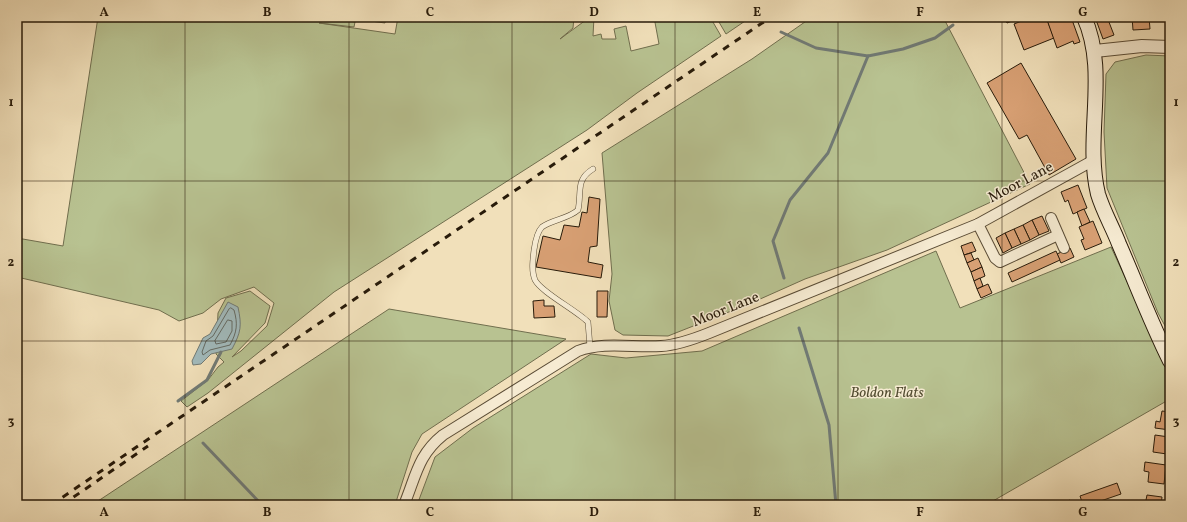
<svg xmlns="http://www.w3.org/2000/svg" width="1187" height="522" font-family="Vollkorn,serif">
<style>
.green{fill:#b8c291;stroke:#706e4e}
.water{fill:#a1babc;stroke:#717a75}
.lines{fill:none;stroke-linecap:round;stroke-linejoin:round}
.shore{stroke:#646a63;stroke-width:1}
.stream{stroke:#717a75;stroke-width:3}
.building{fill:#d8a074;stroke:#281b0a}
.service-casing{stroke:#5a4c36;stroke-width:6}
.minor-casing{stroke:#5a4c36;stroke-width:12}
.tertiary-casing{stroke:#5a4c36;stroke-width:14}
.secondary-casing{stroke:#281b0a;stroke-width:16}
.service{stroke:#f6ebd2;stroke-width:5}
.minor{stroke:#f6ebd2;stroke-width:10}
.tertiary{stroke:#f6ebd2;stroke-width:12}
.secondary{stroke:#f6ebd2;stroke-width:14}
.rail{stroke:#281b0a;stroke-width:3;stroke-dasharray:7 7;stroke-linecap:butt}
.grid{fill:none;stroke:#281b0a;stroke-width:1;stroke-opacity:0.55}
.labels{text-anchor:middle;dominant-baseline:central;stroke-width:3;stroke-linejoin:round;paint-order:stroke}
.street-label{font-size:15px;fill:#281b0a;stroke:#f6ebd2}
.park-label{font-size:15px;font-style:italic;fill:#534d32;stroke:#f6ebd2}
.neatline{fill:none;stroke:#281b0a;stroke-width:1.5}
.grid-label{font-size:13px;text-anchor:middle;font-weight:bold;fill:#281b0a}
</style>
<rect width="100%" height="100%" fill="#f1e0ba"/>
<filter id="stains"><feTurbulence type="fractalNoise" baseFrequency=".005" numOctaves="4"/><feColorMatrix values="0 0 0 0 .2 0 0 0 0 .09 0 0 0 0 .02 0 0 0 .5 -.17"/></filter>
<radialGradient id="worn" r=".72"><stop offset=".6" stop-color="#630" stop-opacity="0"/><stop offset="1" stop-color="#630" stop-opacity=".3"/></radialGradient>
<g class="green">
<polygon points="98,17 329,17 355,22 354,27 319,23 395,34 398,17 574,17 573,28 560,39 590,17 594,17 593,36 601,34 602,39 616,39 614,29 626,26 631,51 659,44 654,17 710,17 721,36 637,93 587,130 334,292 208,393 187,407 181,401 208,380 218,367 224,362 216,354 218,313 226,298 250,291 270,306 265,323 232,357 241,351 267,326 274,303 254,287 221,299 203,313 179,321 159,310 17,277 17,238 63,246"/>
<polygon points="343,17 386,17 385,23"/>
<polygon points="716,17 751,17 726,34"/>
<polygon points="812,17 943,17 1030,184 887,250 805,279 749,304 668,336 623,335 615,330 609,301 612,274 602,153 752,59"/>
<polygon points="1146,55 1170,56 1170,335 1158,313 1107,188 1104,132 1106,74 1115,62"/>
<polygon points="1111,247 1170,374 1170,399 986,505 417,505 435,457 473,428 591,354 626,358 702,351 936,251 960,308"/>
<polygon points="389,309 566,339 422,434 412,452 395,505 92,505"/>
</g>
<path class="water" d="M 228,302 L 238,307 C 242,326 241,332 232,349 L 211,354 L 201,364 L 193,365 L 192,361 L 203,338 L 210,334 Z"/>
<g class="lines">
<g class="shore">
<path d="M 231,308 L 234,310 C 238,324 237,332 230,345 L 210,350 L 203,355 L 202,352 L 206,341 L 213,336 L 229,309 Z"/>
<polygon points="228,320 232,321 232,331 226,342 216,344 215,341"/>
</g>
<g class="stream">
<polyline points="747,17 748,18"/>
<polyline points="781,32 816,48 868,56 903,49 935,38 953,25"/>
<polyline points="784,278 773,241 790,200 828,153 868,56"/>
<polyline points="799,328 829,425 836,505"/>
<polyline points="178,401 207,380 221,352"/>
<polyline points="203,443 262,505"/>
</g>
</g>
<g class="building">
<polygon points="1004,17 1022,17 1007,23"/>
<polygon points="1032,17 1046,17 1054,38 1024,50 1014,24"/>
<polygon points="1046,17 1071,17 1080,42 1074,44 1073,41 1057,48"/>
<polygon points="1095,17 1107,17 1114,35 1103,39"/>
<polygon points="1132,17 1149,17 1150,29 1133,30"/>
<polygon points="1021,63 1076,159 1049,175 1027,135 1019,139 987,83"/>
<polygon points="1078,185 1087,208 1073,214 1068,200 1065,202 1061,192"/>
<polygon points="589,197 600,199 597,246 590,247 588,262 603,265 601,278 536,267 543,236 560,240 564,225 579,227 582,212 587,213"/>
<polygon points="1084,209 1090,222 1082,226 1077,212"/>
<polygon points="1042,216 1049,231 1039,235 1032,220"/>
<polygon points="1032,220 1039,235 1030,240 1023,225"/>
<polygon points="1093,221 1102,243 1085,250 1081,240 1084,239 1079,227"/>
<polygon points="1023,225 1030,240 1021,244 1014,229"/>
<polygon points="1014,229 1021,244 1012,248 1005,233"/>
<polygon points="1005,233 1012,248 1003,253 996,238"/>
<polygon points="972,242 976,251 964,255 961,246"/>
<polygon points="1070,248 1074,257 1061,263 1057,254"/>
<polygon points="1056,251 1060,260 1012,282 1008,273"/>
<polygon points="971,253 974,260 967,263 964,255"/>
<polygon points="978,258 982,267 971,272 967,263"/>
<polygon points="982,267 985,276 974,281 971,272"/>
<polygon points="980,278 983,286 977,289 974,281"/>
<polygon points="988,284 992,293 981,298 977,289"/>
<polygon points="597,291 608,291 607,317 597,317"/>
<polygon points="544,300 544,306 554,306 555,317 534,318 533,301"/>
<polygon points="1162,411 1170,412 1170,430 1155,428 1156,421 1160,422"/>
<polygon points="1155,435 1169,437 1167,454 1153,452"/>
<polygon points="1145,462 1166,465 1164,484 1148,482 1149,472 1144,471"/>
<polygon points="1117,483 1121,494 1089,505 1083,505 1080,496"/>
<polygon points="1147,495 1162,497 1161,505 1145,505"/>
<polygon points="1070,500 1072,505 1058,505"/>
</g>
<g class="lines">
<g class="service-casing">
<path id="service" d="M 590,347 L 588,322 C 576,310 541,292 535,280 C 531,271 533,259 534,250 C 535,243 537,232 542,227 C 553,219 568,219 578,210 C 582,192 575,180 593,169"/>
</g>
<g class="minor-casing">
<g id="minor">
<polyline points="1051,218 1064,248"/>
<polyline points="978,224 995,258 1000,262 1058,235"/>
<path d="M 404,505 C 416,476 418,455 443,435 L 578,351 C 604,341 634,348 661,346 C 678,345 694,339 709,333 L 978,224 L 1094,160"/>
</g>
</g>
<g class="tertiary-casing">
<polyline id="tertiary" points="1095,51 1142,46 1170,47"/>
</g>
<g class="secondary-casing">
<path id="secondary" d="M 1084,17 C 1109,72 1084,136 1098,194 C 1103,211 1113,228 1119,244 C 1136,283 1151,323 1170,361"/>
</g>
<use href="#service" class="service"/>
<use href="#minor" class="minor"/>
<use href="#tertiary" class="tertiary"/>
<use href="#secondary" class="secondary"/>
<g class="rail">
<polyline points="51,505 771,17"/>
<polyline points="62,505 148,446"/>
</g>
</g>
<path class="grid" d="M 185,17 L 185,505M 349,17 L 349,505M 512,17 L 512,505M 675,17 L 675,505M 838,17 L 838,505M 1002,17 L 1002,505M 17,181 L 1170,181M 17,341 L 1170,341"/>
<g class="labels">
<g class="street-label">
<text transform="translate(1021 183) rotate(-28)">Moor Lane</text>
<text transform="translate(726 310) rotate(-22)">Moor Lane</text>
</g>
<g class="park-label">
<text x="887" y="393">Boldon Flats</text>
</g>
</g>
<rect width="1187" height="522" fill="none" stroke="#f1e0ba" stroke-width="44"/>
<rect x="22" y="22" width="1143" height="478" class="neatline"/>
<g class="grid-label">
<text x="104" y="16">A</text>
<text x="267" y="16">B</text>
<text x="430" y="16">C</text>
<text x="594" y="16">D</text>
<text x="757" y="16">E</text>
<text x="920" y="16">F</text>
<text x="1083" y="16">G</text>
<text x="11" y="106">1</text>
<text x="1176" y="106">1</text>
<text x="11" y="266">2</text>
<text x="1176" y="266">2</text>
<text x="11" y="425">3</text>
<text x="1176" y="425">3</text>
<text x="104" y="516">A</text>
<text x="267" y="516">B</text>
<text x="430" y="516">C</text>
<text x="594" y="516">D</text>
<text x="757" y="516">E</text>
<text x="920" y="516">F</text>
<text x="1083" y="516">G</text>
</g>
<rect width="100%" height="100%" filter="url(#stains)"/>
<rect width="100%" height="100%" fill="url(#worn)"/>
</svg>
